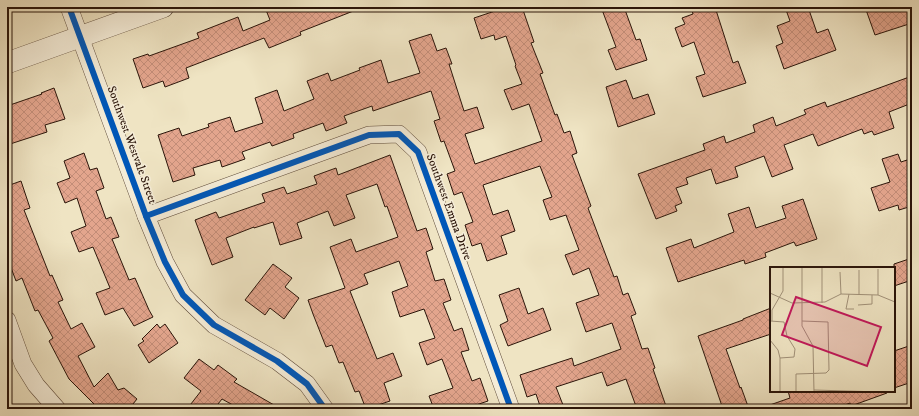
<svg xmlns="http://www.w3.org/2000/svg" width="919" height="416" font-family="'IM FELL DW Pica',serif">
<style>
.building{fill:url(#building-cross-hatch);stroke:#2b150a}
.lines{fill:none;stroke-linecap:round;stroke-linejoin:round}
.minor-casing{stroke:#5c4938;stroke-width:18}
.tertiary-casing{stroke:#5c4938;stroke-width:22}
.minor{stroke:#f5edd8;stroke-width:17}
.tertiary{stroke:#f5edd8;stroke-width:21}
.cycleway-casing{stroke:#f5edd8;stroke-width:8}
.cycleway{stroke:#0057b8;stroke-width:6}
.labels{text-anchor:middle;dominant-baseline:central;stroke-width:3;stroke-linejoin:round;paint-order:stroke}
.street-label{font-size:12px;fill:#2b150a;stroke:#f5edd8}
.inset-road{fill:none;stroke:#a19179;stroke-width:1}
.view{fill:#c2185b;fill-opacity:0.15;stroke:#c2185b;stroke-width:2}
.inset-edge{fill:none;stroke:#2b150a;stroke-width:2}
</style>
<defs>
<pattern id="building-cross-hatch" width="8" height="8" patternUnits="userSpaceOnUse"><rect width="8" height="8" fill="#e3a58d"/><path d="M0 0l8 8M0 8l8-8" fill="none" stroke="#c38d78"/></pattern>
</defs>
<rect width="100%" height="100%" fill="#efe4c3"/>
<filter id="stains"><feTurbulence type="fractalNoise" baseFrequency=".005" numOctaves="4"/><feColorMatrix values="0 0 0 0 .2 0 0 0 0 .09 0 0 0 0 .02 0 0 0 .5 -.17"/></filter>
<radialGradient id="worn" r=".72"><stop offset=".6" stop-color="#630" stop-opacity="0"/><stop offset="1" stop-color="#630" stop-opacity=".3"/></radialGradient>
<g class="building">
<polygon points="273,7 361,8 300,32 301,35 269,48 264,38 186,68 189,78 165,87 163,81 143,88 133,59 148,54 149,56 199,38 197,33 238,17 243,31 270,20 266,10"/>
<polygon points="507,7 522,7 534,42 531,43 543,73 540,74 555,115 557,114 564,133 570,131 577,153 572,155 591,206 588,208 614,277 617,276 623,295 628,293 636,314 631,316 642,349 648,348 655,368 653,369 667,409 637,409 626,379 607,386 602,372 556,387 563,405 551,409 541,409 536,394 527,397 520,375 572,358 574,366 621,349 612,323 586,332 576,303 599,295 589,268 573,275 565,255 579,250 566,215 550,220 543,200 552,197 540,166 483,185 493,215 508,210 515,231 501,236 507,254 487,261 481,243 472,246 465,225 473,222 462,192 454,195 447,174 455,171 444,141 441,142 434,121 440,119 431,91 373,111 372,106 344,116 347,123 326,131 323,123 293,134 294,138 272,146 270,142 242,152 245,159 222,167 220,160 193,168 195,175 173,182 158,135 179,128 182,136 209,127 208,124 230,117 235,132 263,123 255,98 277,90 284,111 314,99 307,81 328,73 331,81 360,70 359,68 381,60 388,83 420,73 409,41 431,34 437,51 446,48 452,64 449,64 464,111 477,107 484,128 465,134 475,164 542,141 529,104 512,110 504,90 522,84 515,66 516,65 506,36 495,40 494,35 481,39 474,18"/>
<polygon points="601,7 624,7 636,40 640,39 647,60 616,70 608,50 616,47"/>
<polygon points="691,7 715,7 733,63 738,61 746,83 703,97 696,77 705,74 694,42 682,47 675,28 685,24 682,18 693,14"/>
<polygon points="785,7 808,7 817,33 828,29 836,50 784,69 776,46 783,43 777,26 790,21"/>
<polygon points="865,7 912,7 912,23 875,35"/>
<polygon points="912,76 912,103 889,112 894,128 874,135 872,131 864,134 862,129 818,146 813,134 784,145 793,169 772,177 764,156 735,167 738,177 716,184 711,169 686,178 688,184 676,188 682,203 675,206 677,211 656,219 638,174 705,150 703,144 724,136 726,143 755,132 753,125 773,117 776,126 806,114 804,110 825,102 827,107"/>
<polygon points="626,80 633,99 648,94 655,114 618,127 606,87"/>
<polygon points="54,88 65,119 45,125 47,132 7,145 7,106 42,94 41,93"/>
<polygon points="84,153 90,170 97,168 104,188 96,191 106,219 111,217 119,237 112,239 129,280 135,278 149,310 153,317 134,326 123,308 105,315 96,293 110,288 93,247 79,252 71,232 86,226 77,198 65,203 57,183 70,178 64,161"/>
<polygon points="898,154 901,162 907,160 912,175 912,206 899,210 898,205 879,211 871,188 890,182 882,159"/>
<polygon points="390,155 417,231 426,228 433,249 426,252 435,281 444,279 451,300 443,303 454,331 462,328 469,350 461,352 472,381 480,378 488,401 464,409 434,409 429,396 453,388 442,359 427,365 419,343 435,338 424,309 400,317 392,292 408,286 399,261 364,274 368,284 350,291 377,359 393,353 402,376 384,383 390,401 366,409 359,391 355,392 343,362 339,363 332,345 326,347 313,314 308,300 345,288 330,247 351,239 356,252 398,237 387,206 385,207 377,184 346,195 355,218 334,226 328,211 297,223 302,238 280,245 273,222 254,228 254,227 226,238 233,257 212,265 195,220 216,212 219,218 265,202 262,194 284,187 287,194 317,184 314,176 336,168 338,175"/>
<polygon points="21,181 30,208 24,210 50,276 52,275 63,300 58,302 71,329 82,323 95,347 78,356 94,387 108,373 118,390 124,388 137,399 129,409 99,409 69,379 49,341 53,338 38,310 35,311 22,278 16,281 7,257 7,186"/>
<polygon points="803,199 817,239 796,246 794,242 765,253 766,257 745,264 744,260 678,282 666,248 691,239 694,248 734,232 728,214 749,207 756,228 786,218 782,206"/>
<polygon points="912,258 912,280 894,286 894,264"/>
<polygon points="273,264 292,278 285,287 299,298 284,319 270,308 265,315 245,300"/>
<polygon points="519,288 528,314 543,308 551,330 508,346 500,325 508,321 499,295"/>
<polygon points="771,308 771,334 726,349 740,388 741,387 749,409 723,409 698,336 743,320 743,319"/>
<polygon points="157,324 160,328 165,324 178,343 149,363 138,345 144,341 142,339"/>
<polygon points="912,345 912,382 894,388 894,351"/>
<polygon points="199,359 214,370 218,365 237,379 234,382 281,409 240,409 222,399 214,409 187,409 201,391 184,378"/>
<polygon points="788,391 887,391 887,393 851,406 850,403 834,409 764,409 764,407 790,398"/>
</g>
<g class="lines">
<g class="minor-casing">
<g id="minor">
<polyline points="69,7 146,216 165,262 183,295 214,325 277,361 307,384 325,409"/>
<polyline points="146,216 369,135 399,134 418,152 511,409"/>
<polyline points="7,320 23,364 36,385 57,409"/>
</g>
</g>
<g class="tertiary-casing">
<polyline id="tertiary" points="7,63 163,7"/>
</g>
<use href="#minor" class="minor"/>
<use href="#tertiary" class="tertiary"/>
<g class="cycleway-casing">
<g id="cycleway">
<polyline points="69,7 146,216 165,262 183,295 214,325 277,361 307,384 325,409"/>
<polyline points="146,216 369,135 399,134 418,152 511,409"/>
</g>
</g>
<use href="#cycleway" class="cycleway"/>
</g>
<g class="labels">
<g class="street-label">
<text transform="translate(132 145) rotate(70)">Southwest Westvale Street</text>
<text transform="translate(449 207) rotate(70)">Southwest Emma Drive</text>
</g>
</g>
<g transform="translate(770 267)">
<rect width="125" height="125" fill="#efe4c3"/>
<path class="inset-road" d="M 32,0 L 32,59 L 43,79 L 44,125M 89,3 L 89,28M 70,5 L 71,27M 0,26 L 22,36 L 55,35 L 71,27 L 108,28 L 125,35M 79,27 L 76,42 L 84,42M 108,28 L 108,2M 52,36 L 52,0M 88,38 L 102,37 L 102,28M 0,54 L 14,55 L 17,69 L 25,82 L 24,90 L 10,91M 2,54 L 2,43 L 13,24 L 13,0M 0,73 L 8,83 L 10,91 L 10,125M 44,123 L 110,125M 26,125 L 26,107 L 56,106 L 59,103 L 58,55 L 32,54"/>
<path class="view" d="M 26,30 L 111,60 L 97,99 L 12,68 Z"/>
<rect width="125" height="125" class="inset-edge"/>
</g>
<rect width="919" height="416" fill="none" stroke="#efe4c3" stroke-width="24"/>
<rect x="8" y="8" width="903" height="400" fill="none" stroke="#2b150a" stroke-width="2"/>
<rect x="12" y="12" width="895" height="392" fill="none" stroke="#2b150a"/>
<rect width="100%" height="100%" filter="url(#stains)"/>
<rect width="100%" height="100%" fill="url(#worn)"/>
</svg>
